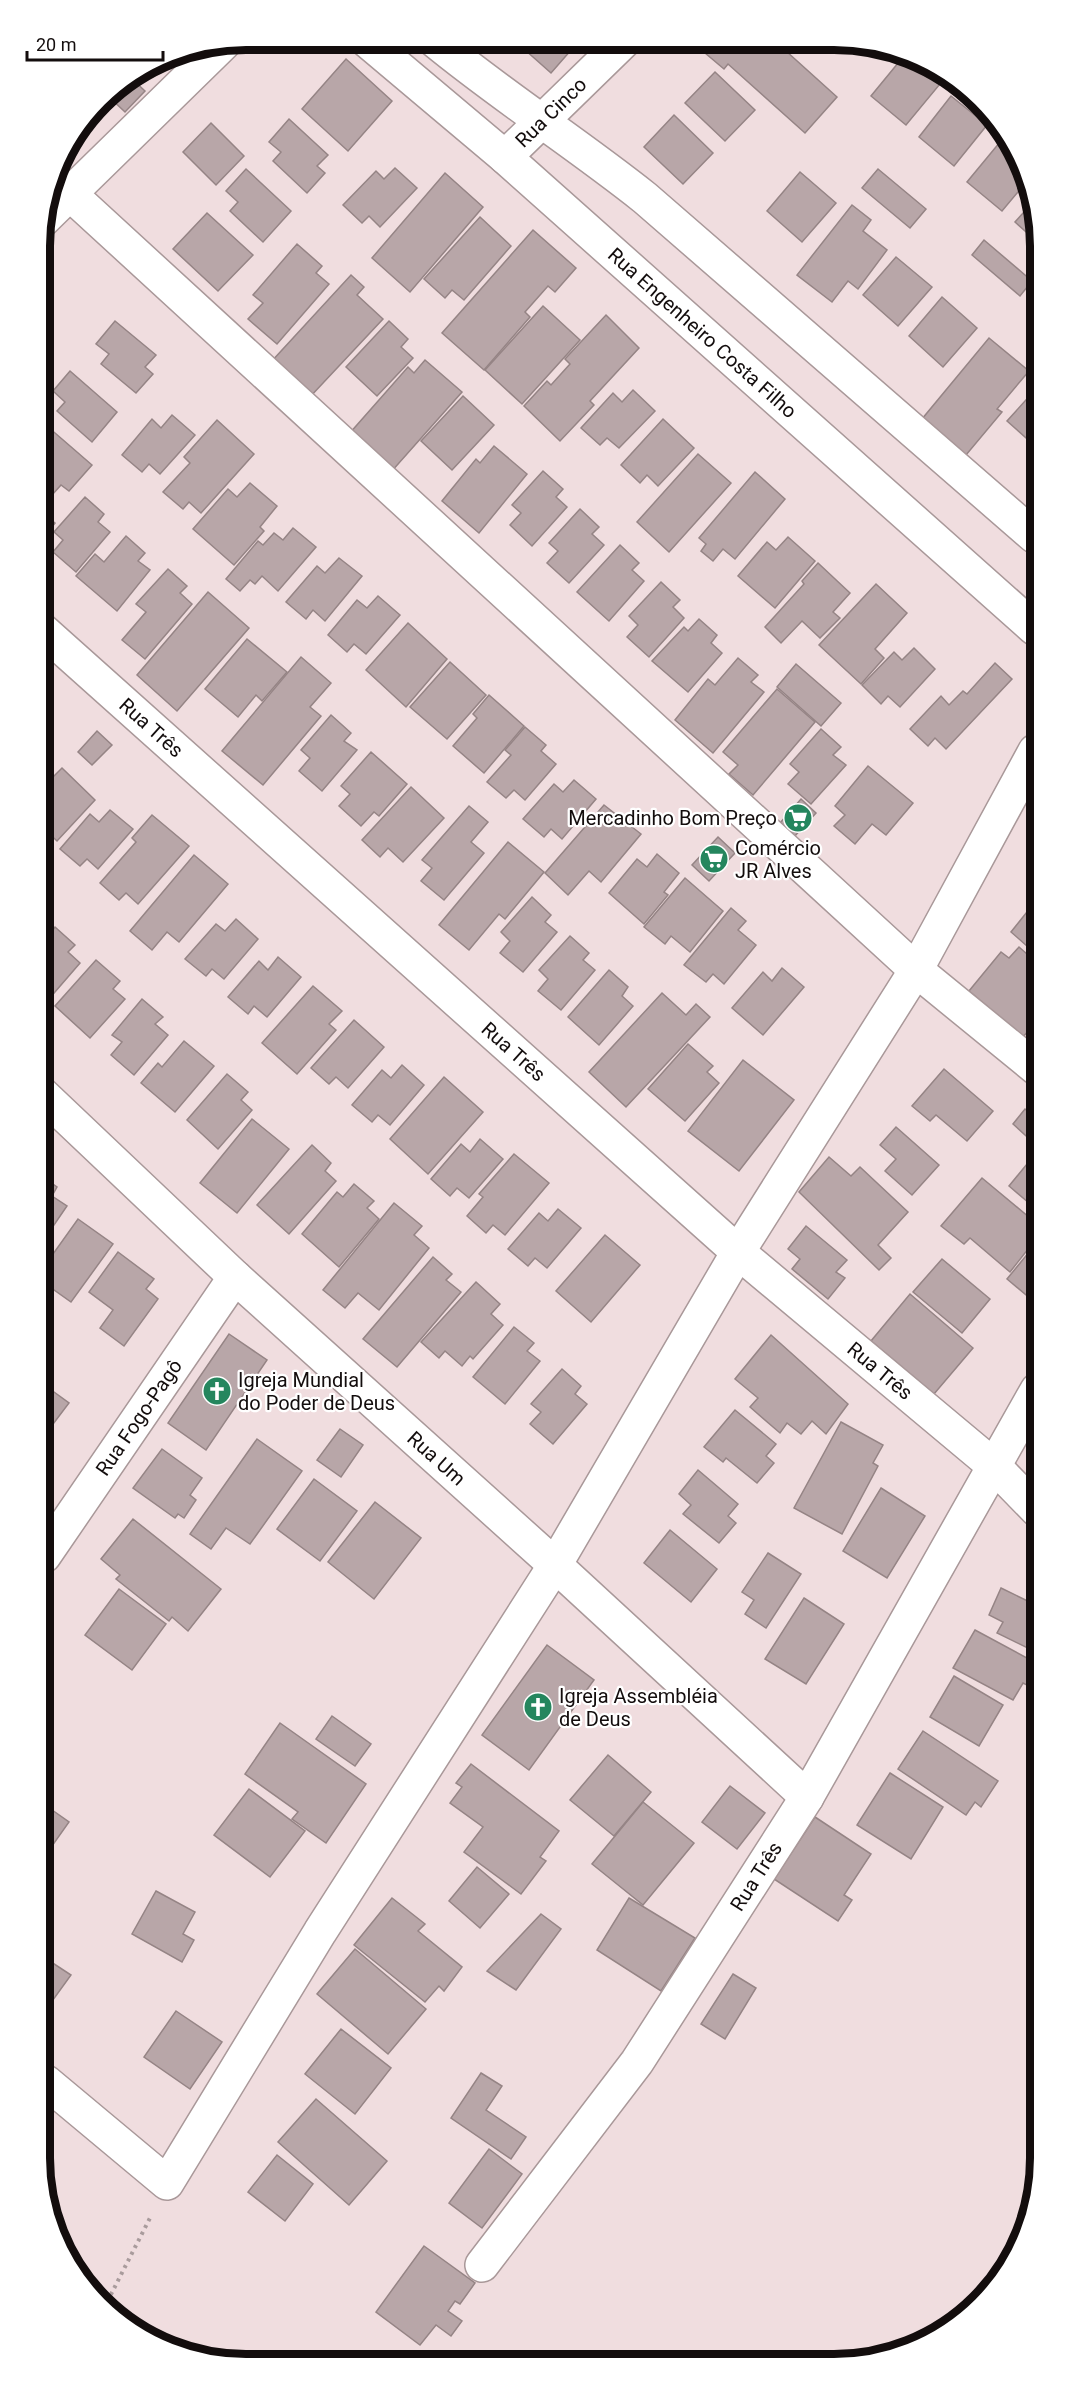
<svg xmlns="http://www.w3.org/2000/svg" width="1079" height="2404" font-family="Roboto,sans-serif">
<style>
.building{fill:#b8a6a8;stroke:#958485;stroke-width:1.5}
.lines{fill:none;stroke-linecap:round;stroke-linejoin:round}
.minor-casing{stroke:#a99899;stroke-width:36}
.path{stroke:#a99b9c;stroke-width:4;stroke-dasharray:3 4.5;stroke-linecap:butt}
.minor{stroke:#fff;stroke-width:33}
.labels{text-anchor:middle;dominant-baseline:central;stroke-width:4.5;stroke-linejoin:round;paint-order:stroke}
.street-label{font-size:20px;fill:#130d0d;stroke:#fff}
.poi-label{font-size:20px;fill:#130d0d;stroke:#fff;text-anchor:start}
.rim{fill:none;stroke:#130d0d;stroke-width:8}
</style>
<rect width="100%" height="100%" fill="#f0dddf"/>
<g class="building">
<polygon points="515,41 579,41 551,73"/>
<polygon points="692,42 776,42 837,97 805,133 728,64 724,69"/>
<polygon points="791,42 812,43 802,53"/>
<polygon points="903,57 940,84 906,125 871,96"/>
<polygon points="346,59 392,101 348,151 302,109"/>
<polygon points="715,72 755,110 725,141 685,103"/>
<polygon points="130,77 145,91 125,112 106,94"/>
<polygon points="953,82 970,90 981,103 976,108 950,85"/>
<polygon points="951,96 987,125 954,166 919,137"/>
<polygon points="674,115 713,153 683,184 644,147"/>
<polygon points="289,119 328,155 317,166 325,173 307,193 273,161 281,152 269,142"/>
<polygon points="211,123 244,156 216,185 183,152"/>
<polygon points="1000,142 1016,155 1028,180 1002,211 967,182"/>
<polygon points="395,168 417,188 380,227 369,216 362,223 343,205 376,171 384,179"/>
<polygon points="246,169 291,211 263,242 230,211 238,202 226,191"/>
<polygon points="878,169 926,209 910,228 862,188"/>
<polygon points="800,172 836,203 802,242 767,211"/>
<polygon points="445,173 483,207 410,292 372,258"/>
<polygon points="1033,202 1033,238 1015,222"/>
<polygon points="852,205 871,220 863,231 887,250 858,289 848,281 832,302 797,275"/>
<polygon points="207,213 253,255 218,291 173,249"/>
<polygon points="480,217 511,246 464,300 452,290 445,298 424,279"/>
<polygon points="533,230 576,268 555,292 548,286 525,312 530,317 484,370 442,333"/>
<polygon points="984,240 1032,281 1020,296 972,255"/>
<polygon points="297,244 322,266 316,273 329,284 277,344 248,319 263,303 253,295"/>
<polygon points="896,257 932,287 898,326 863,295"/>
<polygon points="351,275 364,287 357,295 383,319 309,398 271,362"/>
<polygon points="942,297 977,328 943,367 909,336"/>
<polygon points="543,306 580,340 522,404 485,370"/>
<polygon points="606,315 639,348 590,401 594,405 560,441 524,406 547,381 551,385 570,364 565,359"/>
<polygon points="115,321 156,355 145,367 153,374 136,393 101,364 109,354 96,344"/>
<polygon points="389,321 408,339 401,347 413,358 377,396 346,367"/>
<polygon points="989,338 1029,371 997,409 1002,412 966,455 922,419"/>
<polygon points="425,360 462,392 391,472 349,434 408,367 414,373"/>
<polygon points="70,371 117,412 92,442 57,411 65,402 53,391"/>
<polygon points="633,390 655,411 619,448 607,438 600,445 581,428 613,393 622,402"/>
<polygon points="1034,391 1034,445 1007,421"/>
<polygon points="463,396 494,425 452,470 421,441"/>
<polygon points="172,415 195,435 160,474 149,464 142,472 122,455 152,419 161,428"/>
<polygon points="663,419 694,448 658,486 647,475 640,483 621,465"/>
<polygon points="40,420 92,465 69,491 61,485 43,505 40,503"/>
<polygon points="217,420 254,454 201,513 189,502 183,509 163,492 190,463 184,457"/>
<polygon points="494,446 527,474 479,533 442,501 476,459 480,463"/>
<polygon points="698,454 731,483 669,552 637,522"/>
<polygon points="543,471 563,489 556,497 567,507 532,546 510,525 521,513 512,505"/>
<polygon points="755,472 785,499 735,559 723,549 713,561 701,551 706,544 699,538"/>
<polygon points="250,483 277,506 260,527 264,531 234,565 193,529 228,489 237,497"/>
<polygon points="85,497 104,514 98,522 110,532 76,572 53,552 63,540 54,532"/>
<polygon points="580,509 599,527 592,534 604,545 569,583 547,563 558,551 549,543"/>
<polygon points="40,510 55,523 41,541"/>
<polygon points="293,528 316,547 278,591 262,576 255,584 250,580 240,591 226,579 258,541 263,545 274,533 283,540"/>
<polygon points="126,536 145,553 138,561 150,570 117,611 76,576 95,554 104,562"/>
<polygon points="788,537 815,561 775,608 738,576 767,542 776,550"/>
<polygon points="620,545 639,563 632,570 644,581 609,621 577,592"/>
<polygon points="339,558 362,576 325,621 313,610 306,619 286,602 317,566 325,573"/>
<polygon points="818,563 850,593 833,612 840,618 820,638 802,621 781,643 765,627 804,584 802,581"/>
<polygon points="168,569 187,586 180,593 192,604 145,659 122,640 146,612 136,604"/>
<polygon points="661,582 680,600 673,607 684,618 649,657 627,637 638,625 629,616"/>
<polygon points="876,584 907,613 875,649 884,658 861,684 819,645"/>
<polygon points="208,592 249,628 177,711 137,675"/>
<polygon points="378,596 400,615 366,654 354,644 347,652 328,635 357,600 367,608"/>
<polygon points="699,619 717,635 711,643 722,653 688,692 652,661 684,627 688,631"/>
<polygon points="408,623 447,659 406,707 366,670"/>
<polygon points="247,639 287,672 262,701 256,695 238,717 205,689"/>
<polygon points="914,648 935,669 900,707 888,696 881,704 862,685 894,652 902,660"/>
<polygon points="301,657 331,683 310,707 321,716 263,785 222,751"/>
<polygon points="738,658 758,675 751,682 764,692 713,753 675,720 708,679 715,685"/>
<polygon points="450,662 486,695 447,739 410,707"/>
<polygon points="995,663 1012,679 946,749 935,738 928,746 910,729 941,696 949,705 963,691 967,694"/>
<polygon points="796,664 841,703 821,726 777,687"/>
<polygon points="777,689 815,722 753,795 729,774 738,765 723,752"/>
<polygon points="489,695 524,726 484,773 453,746 477,718 473,714"/>
<polygon points="331,715 351,733 344,741 357,750 322,791 299,771 310,758 301,750"/>
<polygon points="525,727 546,745 541,751 556,764 525,800 514,790 506,798 487,782 511,755 505,750"/>
<polygon points="821,729 841,747 833,755 846,765 811,804 788,784 799,772 790,764"/>
<polygon points="97,731 112,745 92,765 78,752"/>
<polygon points="41,748 50,756 41,766"/>
<polygon points="371,752 407,784 379,816 374,812 361,826 339,806 350,794 341,786"/>
<polygon points="868,766 913,803 886,835 872,824 855,844 834,826 845,815 835,806"/>
<polygon points="62,768 95,800 57,841 41,826 41,789"/>
<polygon points="574,780 596,799 562,839 551,829 544,837 523,819 554,784 563,792"/>
<polygon points="411,787 444,818 403,862 388,848 380,857 362,840"/>
<polygon points="801,799 816,813 794,837 780,823"/>
<polygon points="604,805 641,834 601,882 589,871 568,895 545,873"/>
<polygon points="469,806 488,822 471,842 484,853 444,900 421,881 432,868 422,860"/>
<polygon points="110,810 133,829 98,869 87,859 80,866 60,849 90,814 99,822"/>
<polygon points="152,815 189,846 138,904 126,893 119,900 100,883 136,842 132,838"/>
<polygon points="718,837 735,853 709,881 692,865"/>
<polygon points="508,842 544,872 505,919 499,914 469,950 439,925"/>
<polygon points="657,854 679,873 664,892 668,895 644,924 609,893 637,859 647,867"/>
<polygon points="194,855 228,884 179,942 167,932 152,950 130,931"/>
<polygon points="685,878 723,911 690,952 671,936 665,944 644,927"/>
<polygon points="532,897 551,915 545,922 557,932 523,972 500,953 510,941 501,932"/>
<polygon points="1035,902 1035,953 1011,932"/>
<polygon points="731,908 746,921 738,930 756,945 724,984 713,974 706,982 684,965"/>
<polygon points="42,915 48,921 42,928"/>
<polygon points="236,919 258,939 224,979 212,969 206,976 185,959 216,924 225,931"/>
<polygon points="55,927 75,945 68,952 80,963 42,1007 42,944"/>
<polygon points="570,936 589,953 583,960 595,970 561,1010 538,991 548,979 539,970"/>
<polygon points="1019,947 1035,961 1036,1022 1023,1037 969,991 1001,952 1009,958"/>
<polygon points="278,957 301,977 267,1017 254,1006 248,1014 228,997 259,961 268,970"/>
<polygon points="96,960 120,981 113,989 125,999 90,1038 55,1006"/>
<polygon points="782,968 804,987 763,1035 732,1008 763,972 772,981"/>
<polygon points="609,970 628,987 622,996 633,1006 599,1045 568,1017"/>
<polygon points="313,986 342,1011 329,1024 336,1030 297,1074 262,1043"/>
<polygon points="662,993 686,1015 696,1004 710,1017 626,1107 589,1072"/>
<polygon points="142,999 163,1017 155,1024 168,1035 134,1075 111,1055 122,1042 112,1035"/>
<polygon points="354,1020 384,1047 348,1088 336,1077 329,1084 311,1068"/>
<polygon points="184,1041 214,1066 175,1112 141,1083 158,1063 162,1067"/>
<polygon points="688,1044 713,1066 707,1072 719,1083 685,1121 648,1089"/>
<polygon points="743,1060 794,1100 739,1171 688,1131"/>
<polygon points="402,1065 424,1085 390,1125 378,1115 372,1122 352,1105 382,1070 391,1078"/>
<polygon points="944,1069 993,1111 967,1141 936,1115 930,1121 912,1106"/>
<polygon points="227,1074 248,1092 241,1100 252,1110 218,1149 187,1120"/>
<polygon points="444,1077 483,1112 428,1174 390,1139"/>
<polygon points="1025,1109 1036,1118 1036,1145 1013,1124"/>
<polygon points="252,1119 289,1149 237,1213 200,1183"/>
<polygon points="896,1127 939,1165 912,1195 885,1171 896,1159 880,1145"/>
<polygon points="480,1139 503,1159 469,1198 457,1188 450,1196 431,1179 461,1144 470,1152"/>
<polygon points="312,1145 331,1163 325,1171 336,1181 289,1234 257,1205"/>
<polygon points="1036,1153 1036,1209 1009,1186"/>
<polygon points="514,1154 549,1183 505,1235 493,1225 486,1233 467,1216 483,1197 479,1194"/>
<polygon points="829,1157 851,1176 860,1167 908,1212 878,1245 891,1258 879,1270 799,1192"/>
<polygon points="43,1177 57,1187 52,1196 67,1206 43,1241"/>
<polygon points="982,1178 1036,1223 1036,1239 1010,1272 970,1238 964,1244 941,1226"/>
<polygon points="354,1184 374,1201 367,1208 379,1219 339,1267 302,1234 337,1192 343,1197"/>
<polygon points="394,1203 422,1226 414,1235 429,1248 379,1310 358,1293 345,1308 323,1290"/>
<polygon points="558,1209 581,1228 547,1268 535,1258 528,1266 508,1249 539,1213 548,1221"/>
<polygon points="78,1219 113,1244 71,1302 43,1282 43,1268"/>
<polygon points="806,1226 847,1260 836,1272 845,1278 828,1299 792,1269 800,1259 788,1249"/>
<polygon points="605,1235 640,1265 591,1322 556,1291"/>
<polygon points="1034,1246 1036,1248 1037,1304 1007,1279"/>
<polygon points="118,1252 154,1279 146,1289 158,1299 124,1346 100,1328 113,1310 89,1292"/>
<polygon points="433,1257 452,1274 446,1280 461,1292 397,1367 363,1339"/>
<polygon points="942,1259 990,1299 962,1333 913,1292"/>
<polygon points="476,1282 500,1304 491,1314 503,1325 473,1359 470,1356 462,1366 445,1351 439,1358 421,1342"/>
<polygon points="910,1294 973,1348 934,1394 871,1341"/>
<polygon points="514,1327 534,1343 527,1351 540,1361 505,1404 473,1377"/>
<polygon points="229,1334 267,1360 206,1450 168,1423"/>
<polygon points="771,1335 848,1404 826,1434 812,1421 801,1434 787,1423 780,1433 750,1407 758,1398 735,1379"/>
<polygon points="43,1350 49,1354 43,1362"/>
<polygon points="562,1369 581,1386 575,1394 587,1404 553,1444 530,1424 541,1412 531,1404"/>
<polygon points="43,1384 69,1403 44,1436"/>
<polygon points="735,1410 776,1444 766,1456 774,1463 757,1483 726,1458 723,1462 704,1447"/>
<polygon points="841,1422 883,1445 873,1463 878,1466 842,1534 794,1508"/>
<polygon points="340,1429 363,1445 341,1477 317,1460"/>
<polygon points="257,1439 302,1471 250,1544 226,1528 211,1549 190,1534"/>
<polygon points="162,1449 202,1478 190,1495 196,1500 184,1518 178,1514 175,1518 133,1488"/>
<polygon points="698,1470 738,1504 728,1516 736,1523 719,1543 683,1514 691,1505 679,1494"/>
<polygon points="314,1479 357,1511 320,1561 277,1529"/>
<polygon points="881,1488 925,1516 887,1578 843,1551"/>
<polygon points="375,1502 421,1538 374,1599 328,1562"/>
<polygon points="133,1519 221,1589 188,1631 172,1617 169,1621 116,1579 120,1575 101,1559"/>
<polygon points="670,1530 717,1569 691,1602 644,1563"/>
<polygon points="768,1553 801,1574 766,1628 745,1614 754,1600 742,1592"/>
<polygon points="1001,1588 1038,1606 1038,1653 997,1633 1003,1622 989,1615"/>
<polygon points="119,1589 166,1624 132,1670 85,1635"/>
<polygon points="804,1598 844,1624 806,1684 765,1659"/>
<polygon points="975,1630 1038,1664 1038,1683 1035,1689 1023,1683 1013,1700 953,1668"/>
<polygon points="547,1645 594,1680 529,1770 482,1735"/>
<polygon points="954,1676 1003,1705 979,1746 930,1717"/>
<polygon points="332,1716 371,1744 355,1766 316,1739"/>
<polygon points="280,1723 366,1784 326,1843 292,1819 298,1812 245,1774"/>
<polygon points="1038,1728 1038,1745 1031,1741"/>
<polygon points="923,1731 998,1781 981,1807 975,1802 966,1815 898,1769"/>
<polygon points="608,1755 651,1792 614,1836 570,1800"/>
<polygon points="471,1764 559,1831 540,1857 546,1861 521,1894 464,1852 483,1827 450,1803 462,1787 456,1783"/>
<polygon points="890,1773 943,1807 911,1859 857,1825"/>
<polygon points="730,1786 765,1813 737,1849 702,1822"/>
<polygon points="249,1789 305,1831 270,1877 214,1835"/>
<polygon points="643,1802 694,1843 643,1905 592,1864"/>
<polygon points="45,1805 69,1822 45,1856"/>
<polygon points="815,1817 871,1854 844,1895 852,1900 838,1921 774,1879"/>
<polygon points="477,1867 509,1894 480,1928 449,1901"/>
<polygon points="156,1891 195,1912 183,1934 194,1940 182,1962 132,1934"/>
<polygon points="392,1898 425,1924 418,1931 462,1967 444,1991 439,1986 425,2002 354,1945"/>
<polygon points="629,1898 695,1938 661,1991 597,1950"/>
<polygon points="541,1914 561,1929 516,1990 487,1971"/>
<polygon points="355,1949 426,2009 388,2054 317,1994"/>
<polygon points="45,1958 71,1975 45,2011"/>
<polygon points="733,1974 756,1988 725,2039 701,2024"/>
<polygon points="176,2011 222,2042 190,2089 144,2057"/>
<polygon points="341,2029 391,2068 355,2114 305,2074"/>
<polygon points="481,2073 502,2086 486,2110 526,2137 511,2159 451,2118"/>
<polygon points="316,2099 387,2161 349,2205 278,2142"/>
<polygon points="489,2149 522,2174 482,2228 449,2203"/>
<polygon points="277,2155 313,2184 285,2221 248,2192"/>
<polygon points="424,2246 475,2283 460,2304 455,2301 448,2311 462,2321 451,2336 436,2325 420,2345 376,2312"/>
</g>
<g class="lines">
<g class="minor-casing">
<g id="minor">
<path id="s1" d="M 366,40 L 505,157 L 1034,628"/>
<path d="M 434,40 C 502,96 576,143 645,198 L 1034,536"/>
<path id="s2" d="M 505,157 L 624,41"/>
<polyline points="69,193 916,970 1036,1068"/>
<polyline points="43,220 224,43"/>
<path id="s3" d="M 41,629 L 738,1252 L 994,1466 L 1037,1510"/>
<path id="s4" d="M 42,1094 L 235,1277 L 555,1565 L 807,1797"/>
<path id="s5" d="M 44,1556 L 235,1277"/>
<polyline points="46,2082 167,2183 320,1932 555,1565 738,1252 916,970 1035,751"/>
<path id="s6" d="M 482,2265 L 637,2062 L 807,1797 L 1037,1390"/>
</g>
</g>
<polyline class="path" points="104,2308 150,2218"/>
<use href="#minor" class="minor"/>
</g>
<defs>
<g id="supermarket-disc" transform="scale(1.5)"><circle r="9.5" fill="#25865e" stroke="#fff"/><path d="M-6-5.5h2.5l.6 2H6L4.5 2H-2.5L-4.4-4H-6ZM-1.5 3.2a1.3 1.3 0 1 0 .1 0ZM3 3.2a1.3 1.3 0 1 0 .1 0Z" fill="#fff"/></g>
<g id="church-disc" transform="scale(1.5)"><circle r="9.5" fill="#25865e" stroke="#fff"/><path d="M-1.2-6h2.4v3.5h3.3v2.4h-3.3V6h-2.4V-.1h-3.3v-2.4h3.3Z" fill="#fff"/></g>
</defs>
<g fill-rule="evenodd">
<use href="#supermarket-disc" x="798" y="818"/>
<use href="#supermarket-disc" x="714" y="859"/>
<use href="#church-disc" x="217" y="1391"/>
<use href="#church-disc" x="538" y="1707"/>
</g>
<g class="labels">
<g class="street-label">
<text stroke="none"><textPath href="#s2" startOffset="64">Rua Cinco</textPath></text>
<text stroke="none"><textPath href="#s1" startOffset="446">Rua Engenheiro Costa Filho</textPath></text>
<text stroke="none"><textPath href="#s3" startOffset="148">Rua Três</textPath></text>
<text stroke="none"><textPath href="#s3" startOffset="634">Rua Três</textPath></text>
<text stroke="none"><textPath href="#s3" startOffset="1120">Rua Três</textPath></text>
<text stroke="none"><textPath href="#s5" startOffset="168">Rua Fogo-Pagô</textPath></text>
<text stroke="none"><textPath href="#s4" startOffset="537">Rua Um</textPath></text>
<text stroke="none"><textPath href="#s6" startOffset="476">Rua Três</textPath></text>
</g>
<g class="poi-label">
<text x="777" y="818" text-anchor="end">Mercadinho Bom Preço</text>
<text x="735" y="848">Comércio<tspan x="735" dy="23">JR Alves</tspan></text>
<text x="238" y="1380">Igreja Mundial<tspan x="238" dy="23">do Poder de Deus</tspan></text>
<text x="559" y="1696">Igreja Assembléia<tspan x="559" dy="23">de Deus</tspan></text>
</g>
</g>
<path d="M0 0H1079V2404H0ZM246 50H834A196 196 0 0 1 1030 246V2158A196 196 0 0 1 834 2354H246A196 196 0 0 1 50 2158V246A196 196 0 0 1 246 50Z" fill="#fff" fill-rule="evenodd"/>
<path class="rim" d="M246 50H834A196 196 0 0 1 1030 246V2158A196 196 0 0 1 834 2354H246A196 196 0 0 1 50 2158V246A196 196 0 0 1 246 50Z"/>
<path d="M27 51v9h136v-9" fill="none" stroke="#130d0d" stroke-width="3"/>
<text x="36" y="51" font-size="18" fill="#130d0d" stroke="#ffffff" stroke-width="4.5" paint-order="stroke">20 m</text>
</svg>
